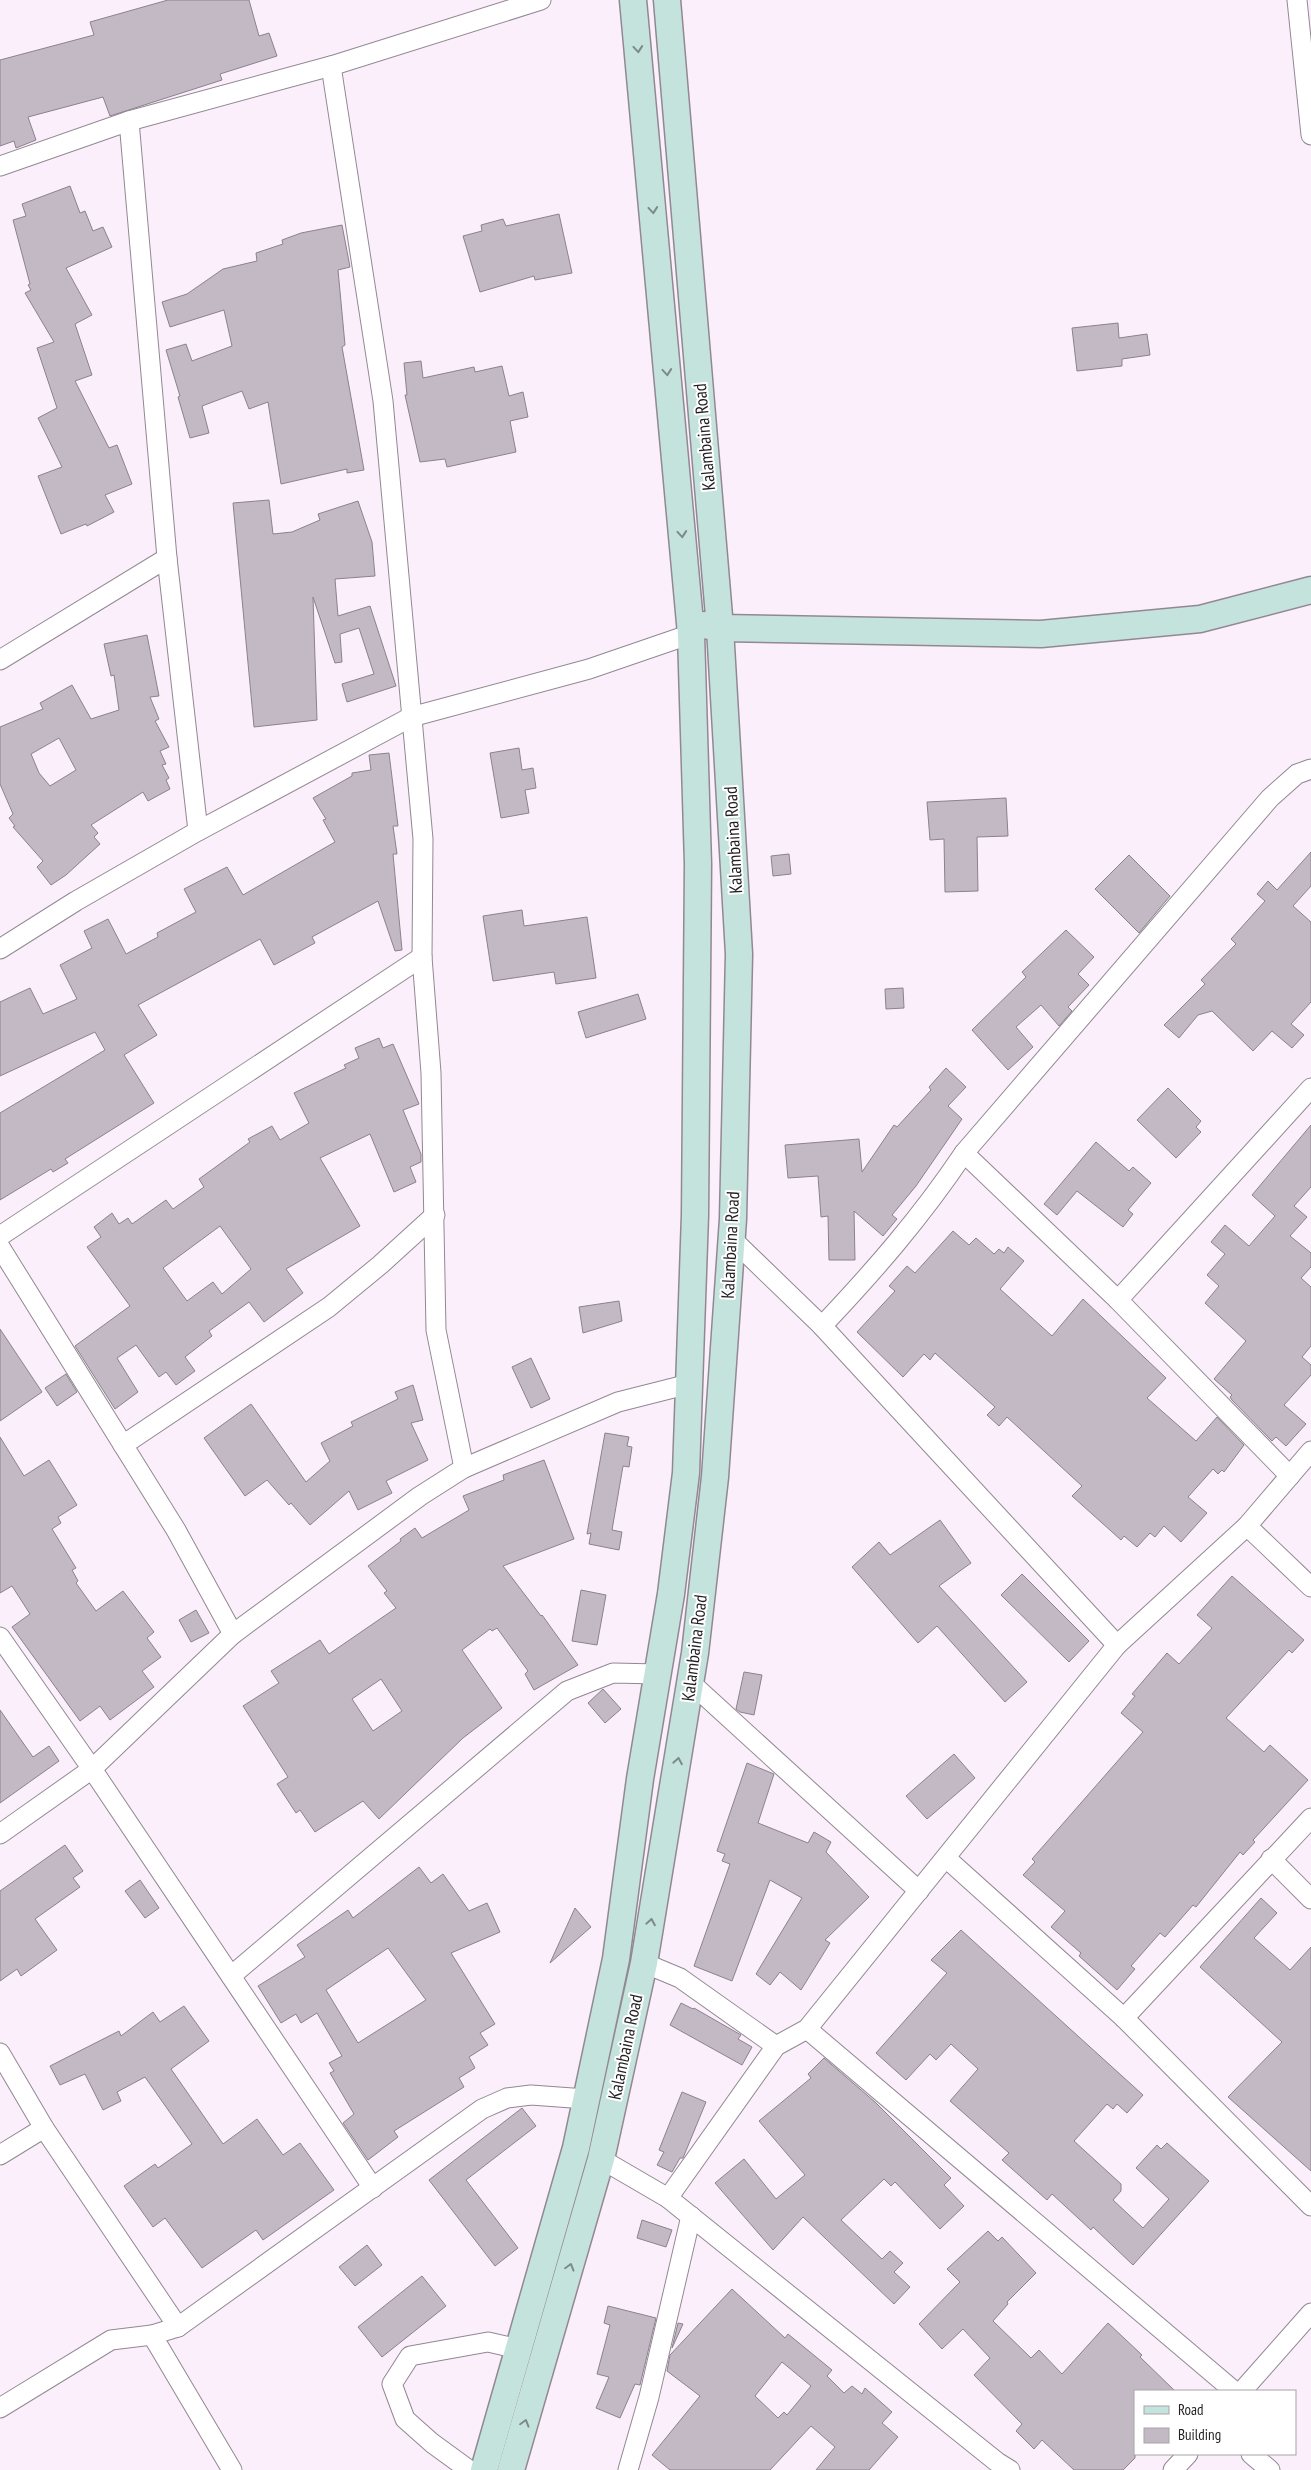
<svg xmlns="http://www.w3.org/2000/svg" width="1311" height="2470" font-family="'PT Sans Narrow',sans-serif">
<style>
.building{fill:#c3b9c5;stroke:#8c828d;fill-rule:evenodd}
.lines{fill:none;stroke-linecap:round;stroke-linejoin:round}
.street-casing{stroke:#928893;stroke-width:21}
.secondary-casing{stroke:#928893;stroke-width:29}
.street{stroke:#fff;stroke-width:19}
.secondary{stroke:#c5e3dd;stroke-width:26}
.oneway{stroke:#7c8b89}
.labels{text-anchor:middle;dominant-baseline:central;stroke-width:4;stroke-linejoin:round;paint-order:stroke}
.street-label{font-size:18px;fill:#221f23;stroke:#fff}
</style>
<rect width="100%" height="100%" fill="#faeffb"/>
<g class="building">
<polygon points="168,0 249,0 259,36 269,33 277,56 220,74 222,80 110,116 103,97 28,117 36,140 16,148 14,141 0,146 0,60 94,35 90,22"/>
<polygon points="70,186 80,213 85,211 93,231 103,227 112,247 66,268 92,315 75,324 92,375 75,381 109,448 117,445 132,484 105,495 114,512 87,526 86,524 61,534 38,476 62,467 38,418 57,408 37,348 54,342 25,293 31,290 28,285 30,284 13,220 26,216 22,204"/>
<polygon points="559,214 572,273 535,280 534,276 480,292 463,236 482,231 481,225 503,219 506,226"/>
<polygon points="342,225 350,267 338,270 345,345 342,347 364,470 347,473 347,469 281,484 268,402 249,409 242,391 202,406 209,433 190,438 178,397 180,396 166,350 186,344 192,361 232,346 224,310 170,327 162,302 187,294 223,269 257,261 256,253 283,244 282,240 301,233"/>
<polygon points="1118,323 1119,338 1147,334 1150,355 1122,359 1122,366 1077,371 1072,328"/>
<polygon points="421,361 423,378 474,367 475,372 502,366 509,396 523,392 528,417 510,421 516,452 447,467 445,459 420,462 405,395 407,395 404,363"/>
<polygon points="269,500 273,534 292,532 320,520 318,514 358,501 372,542 375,576 335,579 338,616 370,606 396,686 347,702 342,684 374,674 359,628 340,634 342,662 335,663 313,597 317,720 254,727 233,503"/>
<path d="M 147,635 L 159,696 L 150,697 L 159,719 L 155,721 L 169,747 L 160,751 L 166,764 L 162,765 L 169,778 L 166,780 L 170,789 L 148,801 L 143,792 L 91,825 L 98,833 L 94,837 L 100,844 L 66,875 L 51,885 L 37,867 L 43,861 L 13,827 L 15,826 L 9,818 L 13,814 L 0,784 L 0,727 L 43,709 L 40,703 L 72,685 L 91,719 L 119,710 L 114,675 L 111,676 L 104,644 ZM 59,738 L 76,770 L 50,786 L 39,773 L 31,754 Z"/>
<polygon points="519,748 522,770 533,768 536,788 525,790 529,813 501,818 490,753"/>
<polygon points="389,753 398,826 393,826 397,854 393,854 402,950 395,951 378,901 312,937 315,943 274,965 260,939 138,1005 157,1035 124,1055 154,1103 65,1159 68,1163 53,1172 51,1169 0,1200 0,1113 105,1050 95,1032 0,1076 0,1002 30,988 43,1014 77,999 60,965 92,948 84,931 108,919 126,954 158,937 157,933 196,912 184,889 227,867 243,895 335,842 323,820 326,819 313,798 352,776 352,773 371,770 369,755"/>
<polygon points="1006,798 1008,836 977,837 978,891 945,892 944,839 930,840 927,802"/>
<polygon points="1311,852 1311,886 1293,906 1311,922 1311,1002 1291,1024 1304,1035 1292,1048 1272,1031 1253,1051 1212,1011 1198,1015 1179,1038 1164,1025 1205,984 1201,980 1236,944 1231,939 1265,901 1257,894 1268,881 1277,890"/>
<polygon points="789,854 791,874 773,876 771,856"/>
<polygon points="1129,855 1170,896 1139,933 1095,889"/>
<polygon points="522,910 524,926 587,917 596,978 556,984 554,972 493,981 483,916"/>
<polygon points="1066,930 1094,957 1078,974 1089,985 1068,1007 1072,1011 1059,1026 1041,1005 1016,1027 1033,1047 1008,1070 972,1030 1026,977 1022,972"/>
<polygon points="903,988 904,1008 886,1009 885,989"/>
<polygon points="638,994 646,1019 586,1038 578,1012"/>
<path d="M 379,1038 L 383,1048 L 393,1044 L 419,1104 L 403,1110 L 421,1154 L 421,1162 L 410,1167 L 416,1182 L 394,1192 L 370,1134 L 320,1158 L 360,1226 L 286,1269 L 303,1293 L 264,1322 L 249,1302 L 209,1331 L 212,1336 L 185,1357 L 195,1371 L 176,1385 L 166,1372 L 159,1377 L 136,1345 L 117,1358 L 138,1392 L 115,1409 L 75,1346 L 130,1306 L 87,1247 L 101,1237 L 94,1227 L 112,1213 L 119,1224 L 128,1218 L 132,1224 L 166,1200 L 173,1209 L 204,1187 L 199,1179 L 250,1142 L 248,1139 L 272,1126 L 280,1140 L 309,1123 L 294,1093 L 346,1068 L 344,1065 L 359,1058 L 355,1048 ZM 220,1226 L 251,1269 L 222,1294 L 213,1282 L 187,1301 L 163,1268 Z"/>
<polygon points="946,1068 966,1087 948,1106 962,1119 916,1186 892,1215 897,1219 883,1236 854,1211 855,1260 829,1260 828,1216 821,1217 818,1176 788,1178 785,1145 859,1139 862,1172 894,1125 897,1127 931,1090 929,1087"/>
<polygon points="1168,1088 1201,1121 1196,1127 1201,1132 1176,1158 1137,1120"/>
<polygon points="1311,1125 1311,1187 1294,1206 1307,1217 1290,1236 1311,1253 1311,1267 1301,1278 1311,1287 1311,1346 1302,1357 1311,1365 1311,1375 1284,1405 1306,1424 1286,1446 1276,1437 1272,1441 1232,1400 1230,1397 1232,1395 1214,1379 1246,1341 1205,1303 1219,1286 1207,1275 1225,1254 1211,1242 1225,1225 1249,1246 1275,1216 1252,1195"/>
<polygon points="1096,1142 1129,1171 1133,1167 1151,1183 1128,1210 1133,1214 1123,1227 1077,1191 1057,1215 1044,1204"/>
<polygon points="953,1231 969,1245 976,1238 994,1254 999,1249 1004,1253 1008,1247 1024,1261 1000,1289 1052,1336 1083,1299 1166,1378 1147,1398 1196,1441 1217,1417 1244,1445 1224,1472 1222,1470 1218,1474 1213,1469 1188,1497 1207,1513 1181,1542 1164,1526 1155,1537 1150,1533 1137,1547 1124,1536 1121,1540 1072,1496 1082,1486 1007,1417 999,1426 987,1415 995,1407 935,1353 930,1360 924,1354 903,1377 857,1332 895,1291 889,1286 907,1266 915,1273"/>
<polygon points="619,1301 622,1321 583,1333 579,1307"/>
<polygon points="0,1329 42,1392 0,1421"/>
<polygon points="531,1358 550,1399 531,1408 512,1367"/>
<polygon points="66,1374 77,1392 57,1406 45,1388"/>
<polygon points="413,1385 423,1420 411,1423 428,1460 386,1481 392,1493 358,1510 349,1491 310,1525 291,1503 289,1505 267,1480 245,1496 204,1438 251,1404 306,1482 330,1461 321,1443 353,1426 351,1422 398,1399 395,1392"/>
<polygon points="605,1433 629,1437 627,1446 632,1447 629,1467 623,1466 612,1530 622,1532 619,1550 589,1544 591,1533 587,1534"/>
<polygon points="0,1437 24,1476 49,1460 77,1505 58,1517 61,1523 52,1529 76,1568 72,1570 78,1581 76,1583 96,1611 123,1591 154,1632 147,1638 161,1657 142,1671 154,1687 110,1720 100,1706 80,1721 12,1627 30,1614 12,1586 0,1593"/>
<path d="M 544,1460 L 574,1539 L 503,1566 L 541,1616 L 542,1615 L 578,1665 L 534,1690 L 525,1674 L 528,1671 L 497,1628 L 492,1631 L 490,1629 L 462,1650 L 502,1708 L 463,1738 L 379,1819 L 363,1801 L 315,1832 L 300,1810 L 296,1813 L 277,1784 L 288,1777 L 243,1706 L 279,1683 L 271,1671 L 320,1640 L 329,1654 L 396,1608 L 384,1593 L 387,1591 L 368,1566 L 401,1541 L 400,1539 L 415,1528 L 422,1538 L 469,1510 L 463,1496 L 504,1480 L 503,1475 ZM 381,1679 L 402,1711 L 373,1731 L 352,1699 Z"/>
<polygon points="940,1520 971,1563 939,1586 1027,1682 1005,1702 937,1626 918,1643 852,1567 879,1542 890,1555"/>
<polygon points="1022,1574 1089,1641 1069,1662 1001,1595"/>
<polygon points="1232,1576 1304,1640 1292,1653 1289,1650 1226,1718 1264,1752 1270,1745 1308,1780 1253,1840 1255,1842 1243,1855 1240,1852 1196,1907 1193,1905 1165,1937 1160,1933 1131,1966 1135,1969 1117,1990 1079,1956 1081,1953 1051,1927 1065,1911 1023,1875 1035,1862 1032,1859 1143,1732 1121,1713 1135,1696 1132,1694 1167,1653 1179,1664 1212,1628 1197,1615"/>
<polygon points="581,1590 606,1595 597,1645 572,1641"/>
<polygon points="196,1610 209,1633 191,1642 179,1620"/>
<polygon points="744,1672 762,1675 754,1715 740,1712 736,1709"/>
<polygon points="603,1689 621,1709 605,1723 588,1703"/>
<polygon points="0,1710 33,1757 49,1746 59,1761 0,1803"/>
<polygon points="954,1754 975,1778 927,1819 906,1796"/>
<polygon points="747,1763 774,1774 758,1823 808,1843 814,1832 831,1842 826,1852 869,1897 825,1940 830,1943 801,1990 780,1972 770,1985 756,1974 802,1898 770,1880 732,1981 694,1966 730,1864 722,1861 725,1854 717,1851"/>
<polygon points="65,1845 83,1871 73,1878 80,1887 35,1919 57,1950 21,1976 17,1969 0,1981 0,1891"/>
<path d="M 419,1867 L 431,1883 L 443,1874 L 469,1911 L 487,1903 L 500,1932 L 451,1953 L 495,2024 L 480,2033 L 488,2045 L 469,2057 L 475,2068 L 459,2078 L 464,2087 L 394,2131 L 398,2137 L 368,2160 L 343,2123 L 354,2114 L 330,2073 L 334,2071 L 329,2063 L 342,2056 L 317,2013 L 301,2023 L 296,2014 L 281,2023 L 258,1986 L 305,1957 L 297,1945 L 348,1910 L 353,1918 ZM 388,1948 L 426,2000 L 358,2043 L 326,1990 Z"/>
<polygon points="140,1880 159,1908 145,1918 125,1891"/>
<polygon points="1261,1898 1277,1913 1254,1938 1290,1970 1311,1947 1311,2171 1228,2097 1282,2042 1200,1967"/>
<polygon points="575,1908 591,1927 550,1963"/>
<polygon points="961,1930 1143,2095 1127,2113 1117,2104 1113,2109 1107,2104 1074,2141 1121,2184 1121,2191 1113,2200 1143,2228 1169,2199 1136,2168 1157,2145 1161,2149 1167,2143 1209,2181 1133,2265 1093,2227 1091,2230 1052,2194 1047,2200 1002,2160 1009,2153 950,2101 978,2069 951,2044 936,2060 930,2054 906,2080 876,2053 947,1973 931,1960"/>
<polygon points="681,2003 693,2009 694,2008 741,2035 738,2039 752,2047 742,2065 670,2025"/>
<polygon points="184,2006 209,2041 171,2069 223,2144 257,2119 283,2155 300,2143 334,2190 263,2240 256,2230 202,2268 165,2218 153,2227 124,2186 155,2164 158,2168 192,2144 145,2077 117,2092 121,2101 103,2110 85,2074 60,2085 50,2066 119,2031 121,2036 153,2012 160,2022"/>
<polygon points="824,2058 875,2102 951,2178 944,2185 964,2206 940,2229 895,2182 891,2186 884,2179 841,2220 882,2259 890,2251 903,2263 894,2272 910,2287 894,2304 803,2217 773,2250 715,2183 744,2159 776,2199 805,2175 759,2121 811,2078 808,2074"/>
<polygon points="682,2092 706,2102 683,2158 680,2158 672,2172 657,2165 664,2152 659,2150"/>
<polygon points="522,2108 536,2126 466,2180 518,2248 495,2266 429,2180"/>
<polygon points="642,2220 672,2230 666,2247 637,2238"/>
<polygon points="988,2231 998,2241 1002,2237 1036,2273 1007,2302 1008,2304 993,2321 1031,2358 1039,2350 1062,2374 1108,2323 1142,2355 1140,2357 1175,2391 1135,2391 1135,2458 1123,2470 1074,2470 1042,2440 1034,2449 1016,2431 1022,2424 974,2375 990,2358 963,2329 942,2349 919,2324 960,2282 947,2269"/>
<polygon points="367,2245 382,2265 355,2286 339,2267"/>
<polygon points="422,2276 446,2306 382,2357 358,2327"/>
<path d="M 732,2289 L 785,2338 L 788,2334 L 832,2370 L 827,2376 L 844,2393 L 852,2386 L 862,2394 L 865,2388 L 892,2412 L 882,2423 L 898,2437 L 869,2470 L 816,2470 L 835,2447 L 811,2426 L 770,2470 L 670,2470 L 652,2455 L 700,2396 L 667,2371 L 670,2355 ZM 782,2362 L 811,2386 L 787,2415 L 784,2412 L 778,2418 L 755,2396 Z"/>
<polygon points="608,2306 656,2318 640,2385 635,2384 620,2418 596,2408 609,2377 597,2374 610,2325 604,2323"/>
<polygon points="678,2323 683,2324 672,2348"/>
</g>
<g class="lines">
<g class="street-casing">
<g id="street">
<polyline points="1297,0 1311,135"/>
<polyline points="331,66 383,401 423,839 422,957 431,1073 436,1330 464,1468"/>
<polyline points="129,121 167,558 198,831"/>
<polyline points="0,166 129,121 331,66 541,0"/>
<polyline points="0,660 167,558"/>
<polyline points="0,949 76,901 198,831 411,717 589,669 691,634"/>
<polyline points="964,1153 1118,1300"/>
<polyline points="0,1236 422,957"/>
<polyline points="731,1238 822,1326 1117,1645"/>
<polyline points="0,1247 176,1530 233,1634"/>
<path d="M 822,1326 C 875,1270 921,1217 964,1153 L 1270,798 L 1297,774 L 1311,769"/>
<polyline points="123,1445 329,1307 380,1265 435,1215"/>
<polyline points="1290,1476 1118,1300 1311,1088"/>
<polyline points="1247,1526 1311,1587"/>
<polyline points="0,1637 92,1769 373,2188"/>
<polyline points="691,1683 919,1891"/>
<polyline points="0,1834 92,1769 233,1634 420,1496 464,1468 618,1402 689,1384"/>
<polyline points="946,1858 1124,2018 1311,2206"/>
<polyline points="1271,1859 1311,1899"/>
<polyline points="644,1963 680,1978 776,2046"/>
<polyline points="231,1976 567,1691 613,1673 658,1674"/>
<polyline points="1124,2018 1311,1818"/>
<polyline points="807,2029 1234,2391"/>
<polyline points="0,2053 44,2128 178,2327"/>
<polyline points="0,2155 44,2128"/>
<polyline points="601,2159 668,2198 997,2462 1010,2470"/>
<polyline points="668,2198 776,2046 807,2029 1117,1645 1247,1526 1311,1451"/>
<polyline points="152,2335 232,2470"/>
<polyline points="1242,2391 1311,2313"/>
<polyline points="0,2408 111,2340 152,2335 178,2327 482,2109 507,2098 531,2095 586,2099"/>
<polyline points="1251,2454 1270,2470"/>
<polyline points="469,2470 432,2443 405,2419 392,2384 410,2356 488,2342 519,2349"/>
<polyline points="628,2470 649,2397 691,2216"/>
<polyline points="1173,2470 1188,2454"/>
</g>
</g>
<g class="secondary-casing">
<g id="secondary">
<polyline points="704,625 720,628 1041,634 1200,619 1311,590"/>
<polyline points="484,2470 576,2148 616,1959 640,1779 671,1594 686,1473 695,1215 698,864 691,634 633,0"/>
<polyline points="511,2470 601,2159 644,1963 695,1653 715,1477 733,1219 739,954 720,628 667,0"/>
</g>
</g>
<use href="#street" class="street"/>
<use href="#secondary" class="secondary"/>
</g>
<defs><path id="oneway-chevron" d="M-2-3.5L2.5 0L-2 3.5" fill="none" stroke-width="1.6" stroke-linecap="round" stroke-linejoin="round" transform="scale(1.25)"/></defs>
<g class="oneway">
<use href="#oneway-chevron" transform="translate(638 49) rotate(85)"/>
<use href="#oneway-chevron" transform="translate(653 210) rotate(85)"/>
<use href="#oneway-chevron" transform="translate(667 372) rotate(85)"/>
<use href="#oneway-chevron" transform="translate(682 534) rotate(85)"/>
<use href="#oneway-chevron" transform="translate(678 1761) rotate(-80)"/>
<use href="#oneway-chevron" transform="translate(651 1922) rotate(-80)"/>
<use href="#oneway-chevron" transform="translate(570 2267) rotate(-74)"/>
<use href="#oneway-chevron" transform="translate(525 2423) rotate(-74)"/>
</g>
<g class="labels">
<g class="street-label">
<text transform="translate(704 437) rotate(-95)">Kalambaina Road</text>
<text transform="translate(733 840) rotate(-93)">Kalambaina Road</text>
<text transform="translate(730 1245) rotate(-87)">Kalambaina Road</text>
<text transform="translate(694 1648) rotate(-83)">Kalambaina Road</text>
<text transform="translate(625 2047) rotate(-78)">Kalambaina Road</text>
</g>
</g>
<rect x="1134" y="2390" width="162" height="65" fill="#ffffff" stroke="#a7a5a7"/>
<rect x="1144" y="2406" width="25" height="8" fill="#c5e3dd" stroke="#a7a5a7"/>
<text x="1178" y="2415" font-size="15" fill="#221f23">Road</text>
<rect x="1144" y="2428" width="25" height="15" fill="#c3b9c5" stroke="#a7a5a7"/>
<text x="1178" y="2440" font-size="15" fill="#221f23">Building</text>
</svg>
